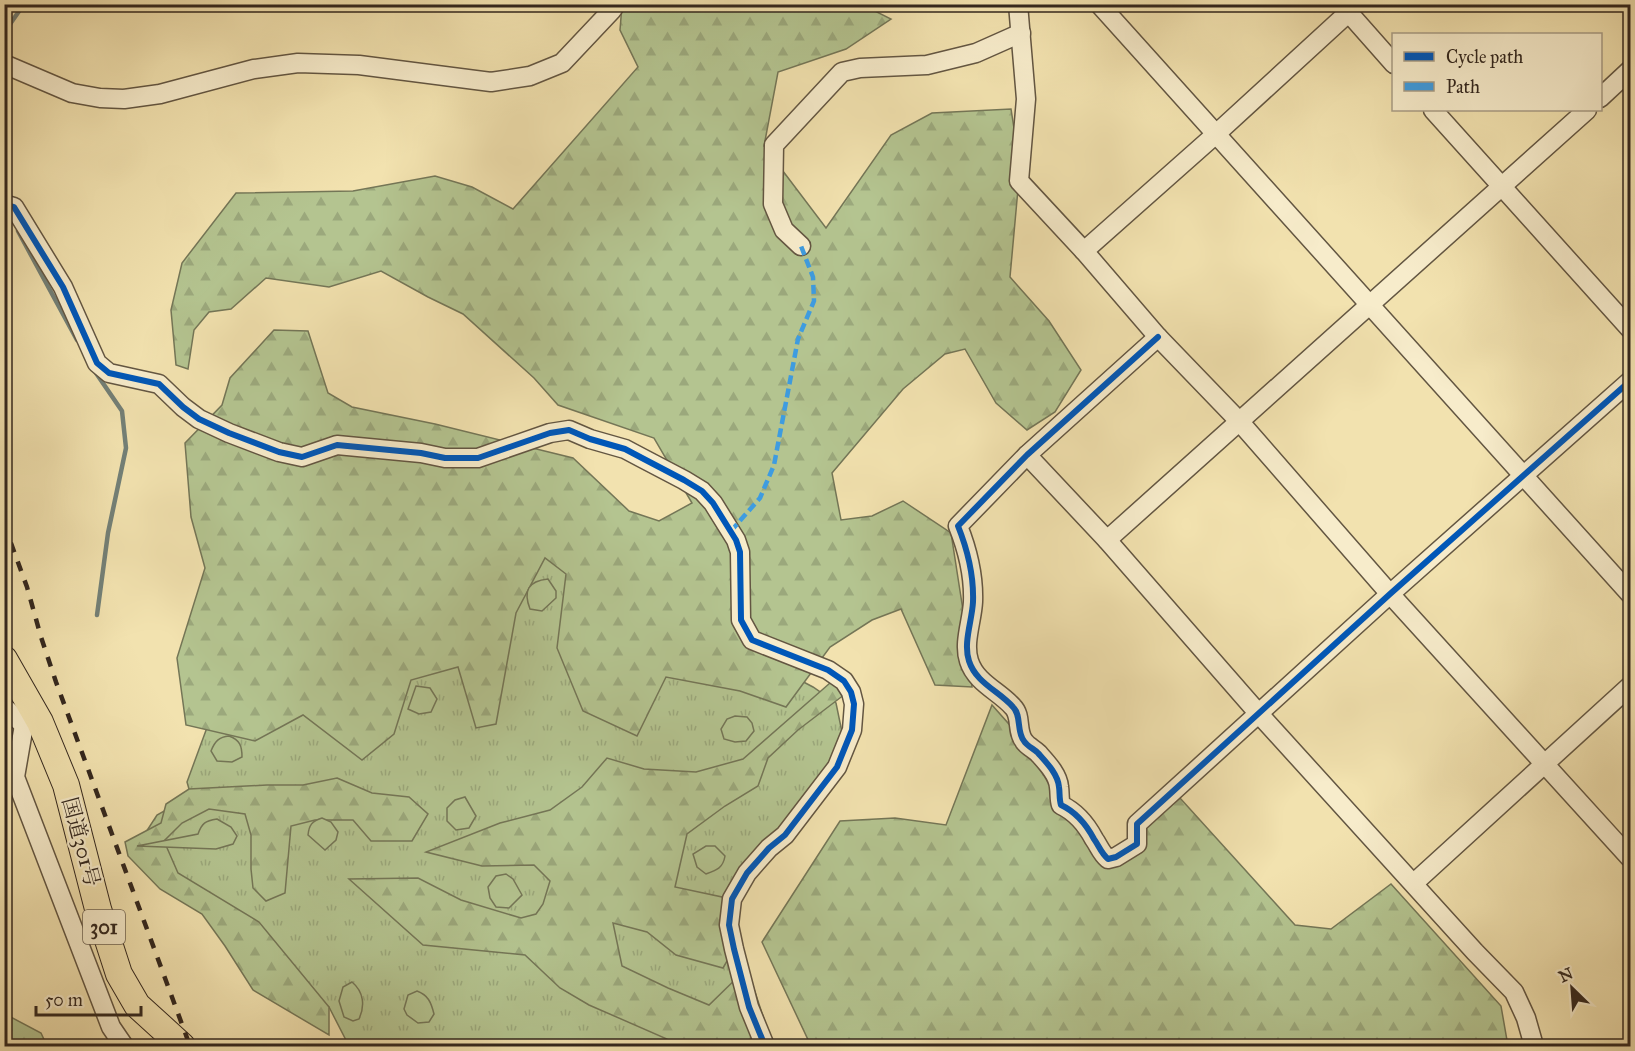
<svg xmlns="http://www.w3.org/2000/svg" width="1635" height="1051" font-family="'IM FELL Great Primer','Noto Serif JP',serif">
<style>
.grass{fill:url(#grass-tufts);stroke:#747657;stroke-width:1.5}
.forest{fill:url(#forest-firs);stroke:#747657;stroke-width:1.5}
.green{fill:#b4c490;stroke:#747657;stroke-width:1.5}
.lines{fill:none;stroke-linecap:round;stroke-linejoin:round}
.stream{stroke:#738077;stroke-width:4.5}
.minor-casing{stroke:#635642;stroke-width:21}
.highway-casing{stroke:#33271e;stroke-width:28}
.minor{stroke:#f7eccb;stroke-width:18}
.highway{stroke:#f2e2af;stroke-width:26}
.rail{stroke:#33271e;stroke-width:4.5;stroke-dasharray:10 10;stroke-linecap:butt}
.quiet{stroke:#3e9ce0;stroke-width:4.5;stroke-dasharray:9 4.5;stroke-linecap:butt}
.cycleway-casing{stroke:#f7eccb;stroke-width:10}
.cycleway{stroke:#0057b8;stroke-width:6}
.labels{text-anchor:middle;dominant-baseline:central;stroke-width:4.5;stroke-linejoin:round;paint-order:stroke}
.shield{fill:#f7eccb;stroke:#6e6252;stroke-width:1.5}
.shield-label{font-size:20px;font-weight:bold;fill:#33271e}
.street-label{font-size:21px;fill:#33271e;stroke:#f7eccb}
</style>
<defs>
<pattern id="grass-tufts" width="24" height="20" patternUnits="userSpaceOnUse" patternTransform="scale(1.5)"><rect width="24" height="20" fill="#b4c490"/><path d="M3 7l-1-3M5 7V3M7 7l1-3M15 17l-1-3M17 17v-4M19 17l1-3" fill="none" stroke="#9ba87c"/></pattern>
<pattern id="forest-firs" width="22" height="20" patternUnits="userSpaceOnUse" patternTransform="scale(1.5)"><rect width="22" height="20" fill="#b4c490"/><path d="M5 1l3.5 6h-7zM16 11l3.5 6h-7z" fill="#9ba87c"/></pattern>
</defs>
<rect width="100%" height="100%" fill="#f2e2af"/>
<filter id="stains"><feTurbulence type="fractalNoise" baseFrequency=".00333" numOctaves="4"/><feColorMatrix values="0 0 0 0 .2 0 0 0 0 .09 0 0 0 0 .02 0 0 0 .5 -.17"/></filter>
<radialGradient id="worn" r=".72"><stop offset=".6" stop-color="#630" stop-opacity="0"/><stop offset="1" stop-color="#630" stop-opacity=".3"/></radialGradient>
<polygon class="grass" points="535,541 813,687 836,703 844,742 828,773 731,889 754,1046 349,1046 329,1007 256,957 137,846 157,815 191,796 187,782 212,714"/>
<g class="forest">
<polygon points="622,5 863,5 891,19 846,49 778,72 764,146 826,228 891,135 932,113 1011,109 1020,167 1010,277 1049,321 1081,370 1055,412 1027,430 996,403 965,349 945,354 903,389 832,473 841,520 872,516 903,501 951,533 967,636 972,687 935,685 901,609 872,620 830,647 786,707 740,691 666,677 637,736 583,711 557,648 566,574 545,558 516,613 496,724 476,728 458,667 411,680 394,734 362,760 303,715 255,741 186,725 177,658 205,568 191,517 185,443 222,405 230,378 274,330 308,331 328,393 352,407 435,424 573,458 629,511 659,521 692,503 654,438 558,405 534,378 463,314 428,297 381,271 329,287 266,278 231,309 209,312 194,330 188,369 176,365 171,310 182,263 236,193 353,191 435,176 472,187 513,209 638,67 620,30"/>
<polygon points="830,683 853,688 798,730 768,758 758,786 725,806 687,834 675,887 722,897 734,922 734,949 723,968 676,955 647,932 613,923 622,966 668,988 709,1005 747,968 773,1046 671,1046 667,1039 589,1005 560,988 525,955 423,945 349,879 418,878 461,900 521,918 536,914 543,904 550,881 534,865 482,866 426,852 500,823 550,810 582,787 607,758 644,769 696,772 743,759"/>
<polygon points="992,705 1048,768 1052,789 1108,868 1141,850 1144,827 1180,798 1295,925 1331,929 1391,884 1501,1006 1508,1046 811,1046 762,942 840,821 895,818 946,825"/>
<polygon points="337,778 372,793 409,797 428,814 412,841 371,841 353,820 315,820 291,826 285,893 266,901 253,888 251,869 251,835 245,814 209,809 182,823 164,841 178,873 259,922 329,1007 329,1035 253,990 225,946 202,914 160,889 128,856 125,842 161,823 166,804 189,789 267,785 303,785"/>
<polygon points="5,1014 41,1033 47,1046 5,1046"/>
</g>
<g class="green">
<path d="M 548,579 L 556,591 L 556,598 L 542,611 L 530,609 C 523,591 528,581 548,579 Z"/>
<polygon points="416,686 430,688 437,699 431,712 419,714 408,709"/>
<polygon points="735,716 747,717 752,723 754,731 746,741 735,742 724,739 721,729 727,719"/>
<path d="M 229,736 C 240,740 242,746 242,757 L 232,762 L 217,761 L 211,751 C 215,741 219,737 229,736 Z"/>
<polygon points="465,797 476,816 469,828 456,830 447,821 447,808 455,800"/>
<path d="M 322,818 L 331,822 L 338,832 L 336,840 L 325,850 L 308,835 C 309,825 312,821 322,818 Z"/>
<path d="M 217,819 L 231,827 L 237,836 L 233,844 L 216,849 L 137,846 L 198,834 C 202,823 205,821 217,819 Z"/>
<path d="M 706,846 L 715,846 L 725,856 C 723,868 717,870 706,874 L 697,867 L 693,854 Z"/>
<polygon points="506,874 513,879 522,895 509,908 496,907 490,898 488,887 496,876"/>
<path d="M 352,982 C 364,992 365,1006 359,1019 L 353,1021 L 344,1017 L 339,1001 L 343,987 Z"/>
<path d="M 417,991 C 428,995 431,1002 434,1014 L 429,1022 L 418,1023 L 407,1015 L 404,1009 L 408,995 Z"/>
</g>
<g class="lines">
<g class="stream">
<polyline points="4,45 8,27 24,4"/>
<polyline points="4,179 7,201"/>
<polyline points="18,231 77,340"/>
<polyline points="96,373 122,411 126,448 108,533 97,615"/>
</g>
<g class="minor-casing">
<g id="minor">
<polyline points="1018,4 1026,99 1019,181 1084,251 1158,337 1239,421 1390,594 1630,858"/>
<polyline points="1099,4 1630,594"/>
<polyline points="1341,4 1394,64"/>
<polyline points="4,64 72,93 100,98 124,99 160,94 254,69 298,63 359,65 491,82 530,76 562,63 612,10 616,4"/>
<polyline points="1600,98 1630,70"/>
<polyline points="1433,110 1630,329"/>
<polyline points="4,204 14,207 63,287 97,363 109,373 159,384 183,407 199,419 229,433 279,452 302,457 337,445 421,453 445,458 478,458 550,433 569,430 590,439 625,449 642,458 684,480 702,491 713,503 736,540 740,552 741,620 752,640 828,670 844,681 851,692 854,704 852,730 837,767 785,835 769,848 747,873 732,899 729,925 734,949 749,1007 765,1046"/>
<polyline points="801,246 784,230 773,204 774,145 842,72 860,68 927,65 976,53 1021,33"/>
<polyline points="1084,251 1216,134 1348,13"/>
<path d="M 1158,337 L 1027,455 L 958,526 C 968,551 974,575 973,602 C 972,621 963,643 969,661 C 976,683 999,691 1013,707 C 1022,716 1016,731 1024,741 C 1027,746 1034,749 1038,753 C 1046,762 1058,774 1059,787 C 1060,793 1059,799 1061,805 C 1076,812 1086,824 1094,839 C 1099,846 1101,853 1108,859 L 1116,857 L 1137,844 L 1137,824 L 1390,594 L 1630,381"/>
<polyline points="1027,455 1107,540 1259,714 1475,952 1514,992 1526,1018 1534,1046"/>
<polyline points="1107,540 1587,110"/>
<polyline points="4,707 24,725"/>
<polyline points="24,725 15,777 111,1027 124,1046"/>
<polyline points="1414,883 1630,686"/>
</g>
</g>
<g class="highway-casing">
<polyline id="highway" points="4,659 40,722 66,785 98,909 119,974 137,1005 182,1046"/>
</g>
<use href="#minor" class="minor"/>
<use href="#highway" class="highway"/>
<polyline class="rail" points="4,524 27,587 41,637 56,682 190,1046"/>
<polyline class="quiet" points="731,531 760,498 774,465 798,339 814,301 813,277 801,246"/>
<g class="cycleway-casing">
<g id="cycleway">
<polyline points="4,204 14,207 63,287 97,363 109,373 159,384 183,407 199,419 229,433 279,452 302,457 337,445 421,453 445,458 478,458 550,433 569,430 590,439 625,449 642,458 684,480 702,491 713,503 736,540 740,552 741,620 752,640 828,670 844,681 851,692 854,704 852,730 837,767 785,835 769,848 747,873 732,899 729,925 734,949 749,1007 765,1046"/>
<path d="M 1158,337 L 1027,455 L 958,526 C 968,551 974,575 973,602 C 972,621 963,643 969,661 C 976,683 999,691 1013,707 C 1022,716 1016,731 1024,741 C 1027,746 1034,749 1038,753 C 1046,762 1058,774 1059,787 C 1060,793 1059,799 1061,805 C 1076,812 1086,824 1094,839 C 1099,846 1101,853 1108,859 L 1116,857 L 1137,844 L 1137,824 L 1390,594 L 1630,381"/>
</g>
</g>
<use href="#cycleway" class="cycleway"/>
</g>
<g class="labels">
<rect class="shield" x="83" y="910" width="42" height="34" rx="4.5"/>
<g class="shield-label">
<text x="104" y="927">301</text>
</g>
<g class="street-label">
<text transform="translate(81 842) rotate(75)">国道301号</text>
</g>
</g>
<rect width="1635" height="1051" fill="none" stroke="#f2e2af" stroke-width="24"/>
<rect x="6" y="6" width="1623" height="1039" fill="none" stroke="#33271e" stroke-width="3"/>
<rect x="12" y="12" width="1611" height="1027" fill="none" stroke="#33271e" stroke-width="1.5"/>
<rect x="1392" y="33" width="210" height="78" fill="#f7eccb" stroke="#a99d86" stroke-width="1.5"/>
<rect x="1404" y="52" width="30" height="9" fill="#0057b8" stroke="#a99d86" stroke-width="1.5"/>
<text x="1446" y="63" font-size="18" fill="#33271e">Cycle path</text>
<rect x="1404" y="82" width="30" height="9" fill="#3e9ce0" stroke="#a99d86" stroke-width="1.5"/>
<text x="1446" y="93" font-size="18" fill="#33271e">Path</text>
<g transform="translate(1572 988) rotate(335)" stroke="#f7eccb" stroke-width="4.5" paint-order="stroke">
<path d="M0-4.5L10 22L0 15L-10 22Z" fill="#33271e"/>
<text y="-9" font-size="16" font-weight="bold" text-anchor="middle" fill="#33271e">N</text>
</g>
<path d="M36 1006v9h105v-9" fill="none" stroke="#33271e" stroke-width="3"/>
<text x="45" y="1006" font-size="18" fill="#33271e" stroke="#f7eccb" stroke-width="4.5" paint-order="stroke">50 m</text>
<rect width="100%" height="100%" filter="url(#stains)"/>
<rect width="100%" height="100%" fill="url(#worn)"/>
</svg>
